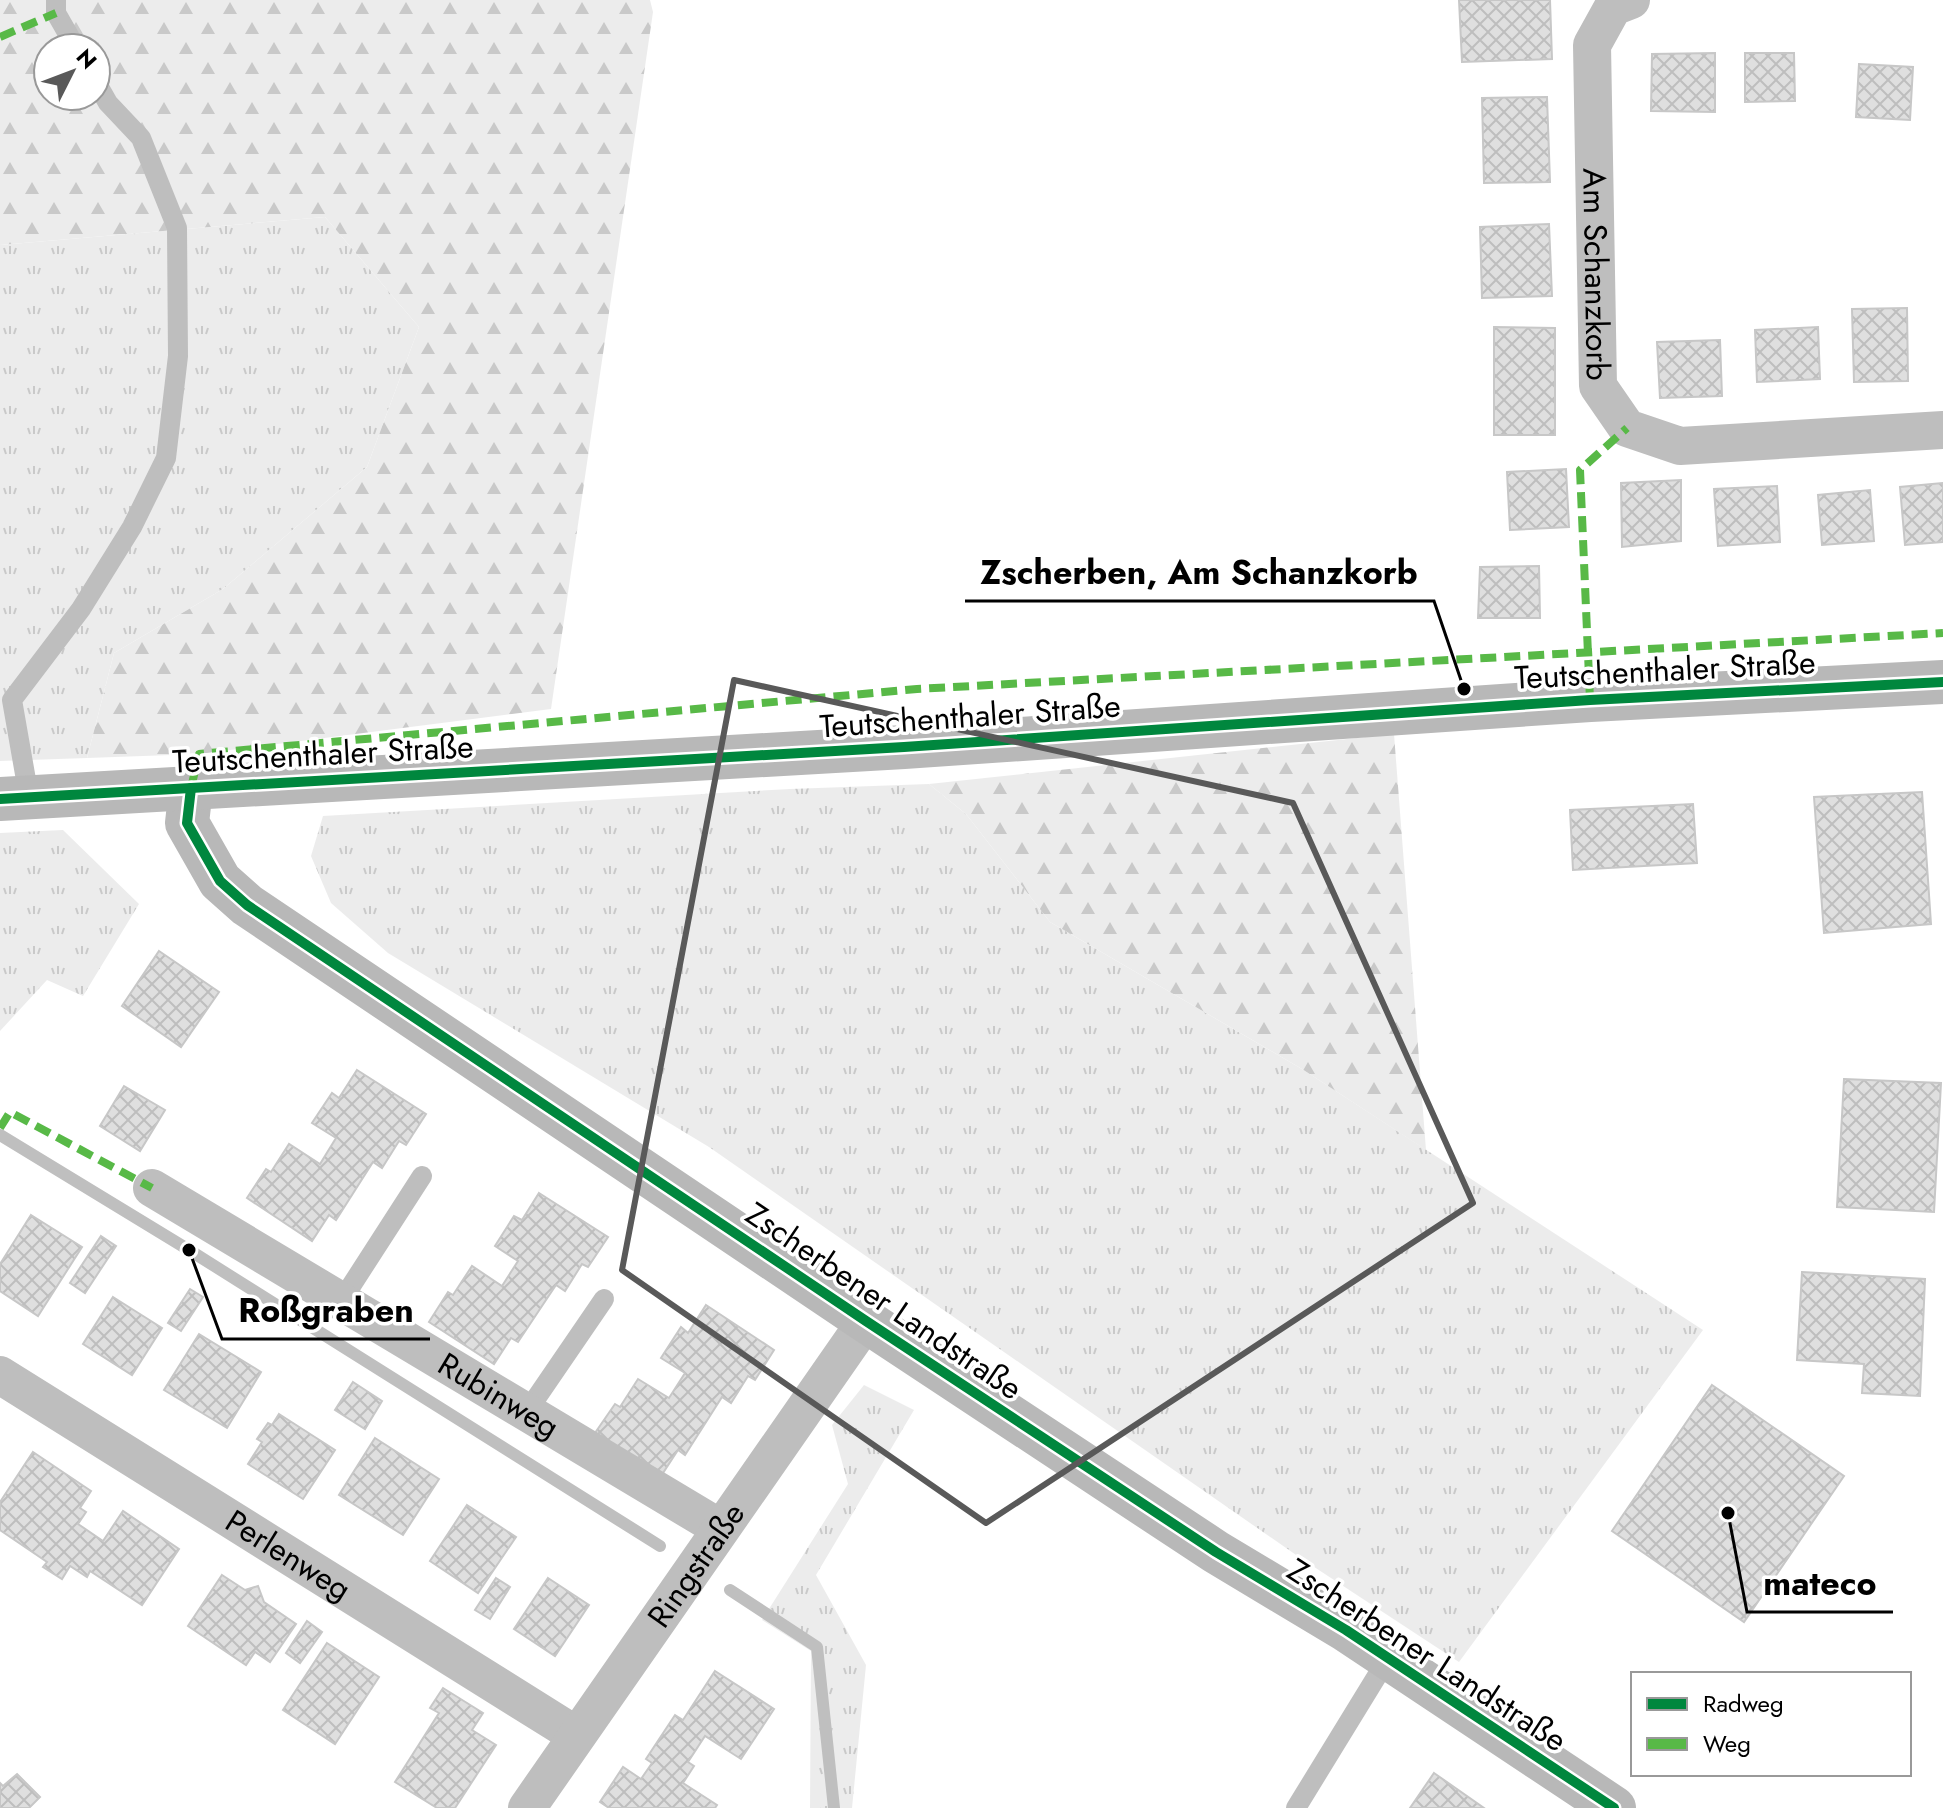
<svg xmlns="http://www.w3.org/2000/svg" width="1943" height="1808" font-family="Jost,sans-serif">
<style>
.grass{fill:url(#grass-tufts)}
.forest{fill:url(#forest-firs);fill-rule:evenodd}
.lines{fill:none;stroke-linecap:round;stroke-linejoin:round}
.stream{stroke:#bfbfbf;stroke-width:12}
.building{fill:url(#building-cross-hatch);stroke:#c7c7c7;stroke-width:2}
.lane{stroke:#bebebe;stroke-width:20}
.street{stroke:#bebebe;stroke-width:38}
.secondary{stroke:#b8b8b8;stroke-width:44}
.quiet{stroke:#58b947;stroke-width:8;stroke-dasharray:16 8;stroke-linecap:butt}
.cycleway-casing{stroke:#fff;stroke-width:15}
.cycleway{stroke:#00873e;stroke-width:10}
.marked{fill:none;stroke:#595959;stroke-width:6;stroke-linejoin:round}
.labels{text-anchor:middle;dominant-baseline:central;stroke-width:7;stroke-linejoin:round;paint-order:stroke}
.street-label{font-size:32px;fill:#000;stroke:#fff}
.leader{fill:none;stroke:#000;stroke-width:3}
.callout-dot{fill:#000;stroke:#fff;stroke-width:3}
.callout-label{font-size:34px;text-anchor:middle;font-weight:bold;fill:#000;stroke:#fff;stroke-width:7;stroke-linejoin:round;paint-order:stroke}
</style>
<defs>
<pattern id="grass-tufts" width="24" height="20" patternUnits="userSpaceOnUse" patternTransform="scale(2)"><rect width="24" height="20" fill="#ececec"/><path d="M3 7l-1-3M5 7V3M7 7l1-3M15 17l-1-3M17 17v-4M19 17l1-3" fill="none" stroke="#c9c9c9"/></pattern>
<pattern id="forest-firs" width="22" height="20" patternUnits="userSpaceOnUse" patternTransform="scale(2)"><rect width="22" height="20" fill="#ececec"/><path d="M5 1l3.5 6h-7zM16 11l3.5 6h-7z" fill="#c9c9c9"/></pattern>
<pattern id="building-cross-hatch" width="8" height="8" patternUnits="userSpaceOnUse" patternTransform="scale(2)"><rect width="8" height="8" fill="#dfdfdf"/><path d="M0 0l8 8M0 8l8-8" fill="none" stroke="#bebebe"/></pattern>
</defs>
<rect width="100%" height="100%" fill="#fff"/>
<g class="grass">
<polygon points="325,217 419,327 367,467 223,589 114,653 87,758 0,761 0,245"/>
<polygon points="929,784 966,814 1050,922 1302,1069 1703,1330 1459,1662 1299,1557 709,1147 388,953 331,903 311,856 323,816 790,789"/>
<polygon points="63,830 139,904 83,996 47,980 0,1031 0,833"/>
<polygon points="864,1385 914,1410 816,1575 866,1665 852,1808 810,1808 811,1651 762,1620 848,1484 832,1425"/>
</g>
<g class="forest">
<path d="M 0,0 L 650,0 L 653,12 L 551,709 L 199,754 L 87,758 L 114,653 L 223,589 L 367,467 L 419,327 L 325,217 L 0,245 ZM 48,48 L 96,48 L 96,96 L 48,96 Z"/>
<polygon points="1394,734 1426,1150 1302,1069 1050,922 966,814 929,784"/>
</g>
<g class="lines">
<g class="stream">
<polyline points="0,1135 189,1250 660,1546"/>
<polyline points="730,1590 817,1647 834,1808"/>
</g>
</g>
<g class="building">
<polygon points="1459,0 1550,0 1552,59 1462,62"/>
<polygon points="1715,53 1715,112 1651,111 1652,54"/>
<polygon points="1745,53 1794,53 1795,101 1745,102"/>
<polygon points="1859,64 1913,67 1910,120 1856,117"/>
<polygon points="1547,97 1550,182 1484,183 1482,98"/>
<polygon points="1549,224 1552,296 1482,298 1480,227"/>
<polygon points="1907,308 1908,381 1854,382 1852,309"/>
<polygon points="1494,327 1555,328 1555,435 1494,435"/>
<polygon points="1818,327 1820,379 1757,382 1755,330"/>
<polygon points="1720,340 1722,396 1660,398 1657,342"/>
<polygon points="1566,469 1569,527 1510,530 1507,472"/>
<polygon points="1681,480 1681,541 1622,547 1621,483"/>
<polygon points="1943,483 1943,542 1905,545 1900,487"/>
<polygon points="1777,486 1780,542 1718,546 1714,489"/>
<polygon points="1870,490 1874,541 1822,545 1818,495"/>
<polygon points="1539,566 1540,618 1478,618 1480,567"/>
<polygon points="1922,792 1931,924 1824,933 1814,797"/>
<polygon points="1693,804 1697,863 1573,870 1570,810"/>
<polygon points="159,951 219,992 181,1047 122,1006"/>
<polygon points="357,1070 426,1114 406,1145 399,1141 382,1168 373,1162 336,1220 329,1215 312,1241 247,1198 266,1169 271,1172 289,1144 320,1164 336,1138 312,1123 332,1093 339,1098"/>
<polygon points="1844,1079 1941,1083 1934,1212 1837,1207"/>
<polygon points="124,1086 165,1110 140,1151 100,1126"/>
<polygon points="539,1193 608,1237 588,1267 582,1264 565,1291 556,1285 518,1342 511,1338 494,1364 429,1322 448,1292 453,1295 472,1266 502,1286 518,1261 495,1246 514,1216 522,1220"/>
<polygon points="31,1215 82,1247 38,1316 0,1291 0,1264"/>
<polygon points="101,1236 116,1246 85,1293 70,1283"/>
<polygon points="1802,1272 1925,1279 1920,1396 1862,1393 1864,1364 1797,1360"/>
<polygon points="190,1289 203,1297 181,1331 168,1323"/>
<polygon points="113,1297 162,1328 132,1375 83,1344"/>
<polygon points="706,1305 774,1350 755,1380 748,1376 731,1403 722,1397 685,1455 678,1450 661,1476 595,1433 615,1404 620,1407 638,1379 669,1398 685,1373 661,1358 681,1327 688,1333"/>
<polygon points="199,1334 261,1372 227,1428 164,1390"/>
<polygon points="353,1382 382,1401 365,1429 335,1410"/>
<polygon points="1712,1385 1844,1476 1744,1622 1612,1531"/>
<polygon points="279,1414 335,1450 303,1499 248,1464 262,1442 257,1439 268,1423 272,1425"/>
<polygon points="375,1438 439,1479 403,1535 339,1495"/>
<polygon points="33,1452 91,1491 80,1508 86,1512 78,1524 103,1541 123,1511 179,1549 142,1605 90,1571 87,1577 70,1566 62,1579 43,1567 47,1562 0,1530 0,1502"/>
<polygon points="467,1505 516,1537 478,1593 430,1561"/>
<polygon points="222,1575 245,1590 258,1586 264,1602 296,1624 270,1662 255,1652 246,1665 188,1626"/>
<polygon points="496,1578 510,1587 490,1619 475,1610"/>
<polygon points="548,1578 589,1605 555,1656 514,1629"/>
<polygon points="307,1621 322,1632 300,1663 286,1653"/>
<polygon points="327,1643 379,1677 335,1744 283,1710"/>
<polygon points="715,1671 774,1709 741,1759 705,1736 688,1762 694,1766 683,1783 717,1805 715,1808 609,1808 600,1802 623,1767 641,1779 652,1763 646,1759 675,1715 683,1720"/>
<polygon points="443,1688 483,1713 472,1730 496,1745 455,1808 437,1808 395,1782 439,1713 430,1708"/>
<polygon points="1434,1773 1484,1808 1410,1808"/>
<polygon points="17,1774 40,1797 29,1808 0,1808 0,1783 3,1786"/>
</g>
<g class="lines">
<g class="lane">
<polyline points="56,0 56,13 76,48"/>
<polyline points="29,797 12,700 81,609 132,527 166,458 178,356 177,228 141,138 108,103 96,82"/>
<polyline points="342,1300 422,1176"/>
<polyline points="526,1413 604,1299"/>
<polyline points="1296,1808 1388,1658"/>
</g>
<g class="street">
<path id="s1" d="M 1631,0 L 1613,7 L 1592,45 L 1598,386 L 1627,428 L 1680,446 L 1943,430"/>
<path id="s2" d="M 152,1188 L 720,1528"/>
<path id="s3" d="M 0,1375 L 576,1735"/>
<path id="s4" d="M 527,1808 L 866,1321"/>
</g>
<g class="secondary">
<polyline points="191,788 187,823 220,881 247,905 866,1321 1216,1552 1346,1630 1614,1808"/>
<polyline points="0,799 904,747 1590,700 1943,682"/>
</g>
<g class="quiet">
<polyline points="0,37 56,13"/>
<polyline points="1590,700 1580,470 1627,428"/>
<polyline points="191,788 199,754 917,689 1943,633"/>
<polyline points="0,1128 10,1112 152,1188"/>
</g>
<g class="cycleway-casing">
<g id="cycleway">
<polyline points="191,788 187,823 220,881 247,905 866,1321 1216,1552 1346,1630 1614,1808"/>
<polyline points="0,799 904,747 1590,700 1943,682"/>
</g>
</g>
<use href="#cycleway" class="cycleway"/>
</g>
<path class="marked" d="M 734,680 L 1293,803 L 1473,1203 L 986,1523 L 622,1270 Z"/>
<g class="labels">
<g class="street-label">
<text stroke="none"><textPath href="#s1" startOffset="292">Am Schanzkorb</textPath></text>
<text transform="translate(1665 670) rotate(-3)">Teutschenthaler Straße</text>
<text transform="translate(970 716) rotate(-4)">Teutschenthaler Straße</text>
<text transform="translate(323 754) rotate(-3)">Teutschenthaler Straße</text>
<text transform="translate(884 1301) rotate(34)">Zscherbener Landstraße</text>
<text stroke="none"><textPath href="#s2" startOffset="404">Rubinweg</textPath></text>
<text stroke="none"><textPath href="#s3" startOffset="340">Perlenweg</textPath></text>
<text stroke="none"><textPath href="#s4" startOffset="296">Ringstraße</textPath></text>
<text transform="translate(1427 1655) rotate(33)">Zscherbener Landstraße</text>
</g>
</g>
<path class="leader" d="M1464 689L1434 601H965M189 1250L222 1339H430M1728 1513L1747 1612H1893"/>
<g class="callout-dot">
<circle cx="1464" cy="689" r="8"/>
<circle cx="189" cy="1250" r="8"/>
<circle cx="1728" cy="1513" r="8"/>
</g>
<g class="callout-label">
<text x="1199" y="584">Zscherben, Am Schanzkorb</text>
<text x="326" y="1322">Roßgraben</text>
<text x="1820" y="1595">mateco</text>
</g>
<rect x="1631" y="1672" width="280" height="104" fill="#ffffff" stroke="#999999" stroke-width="2"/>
<rect x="1647" y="1698" width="40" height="12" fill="#00873e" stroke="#999999" stroke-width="2"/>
<text x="1703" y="1712" font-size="24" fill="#000000">Radweg</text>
<rect x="1647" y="1738" width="40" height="12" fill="#58b947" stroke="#999999" stroke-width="2"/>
<text x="1703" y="1752" font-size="24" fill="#000000">Weg</text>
<g transform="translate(72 72) rotate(48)"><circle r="38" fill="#ffffff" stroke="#999999" stroke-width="2"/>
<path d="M0-6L14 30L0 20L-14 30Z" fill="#595959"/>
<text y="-12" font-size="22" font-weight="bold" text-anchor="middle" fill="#000000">N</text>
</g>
</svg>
